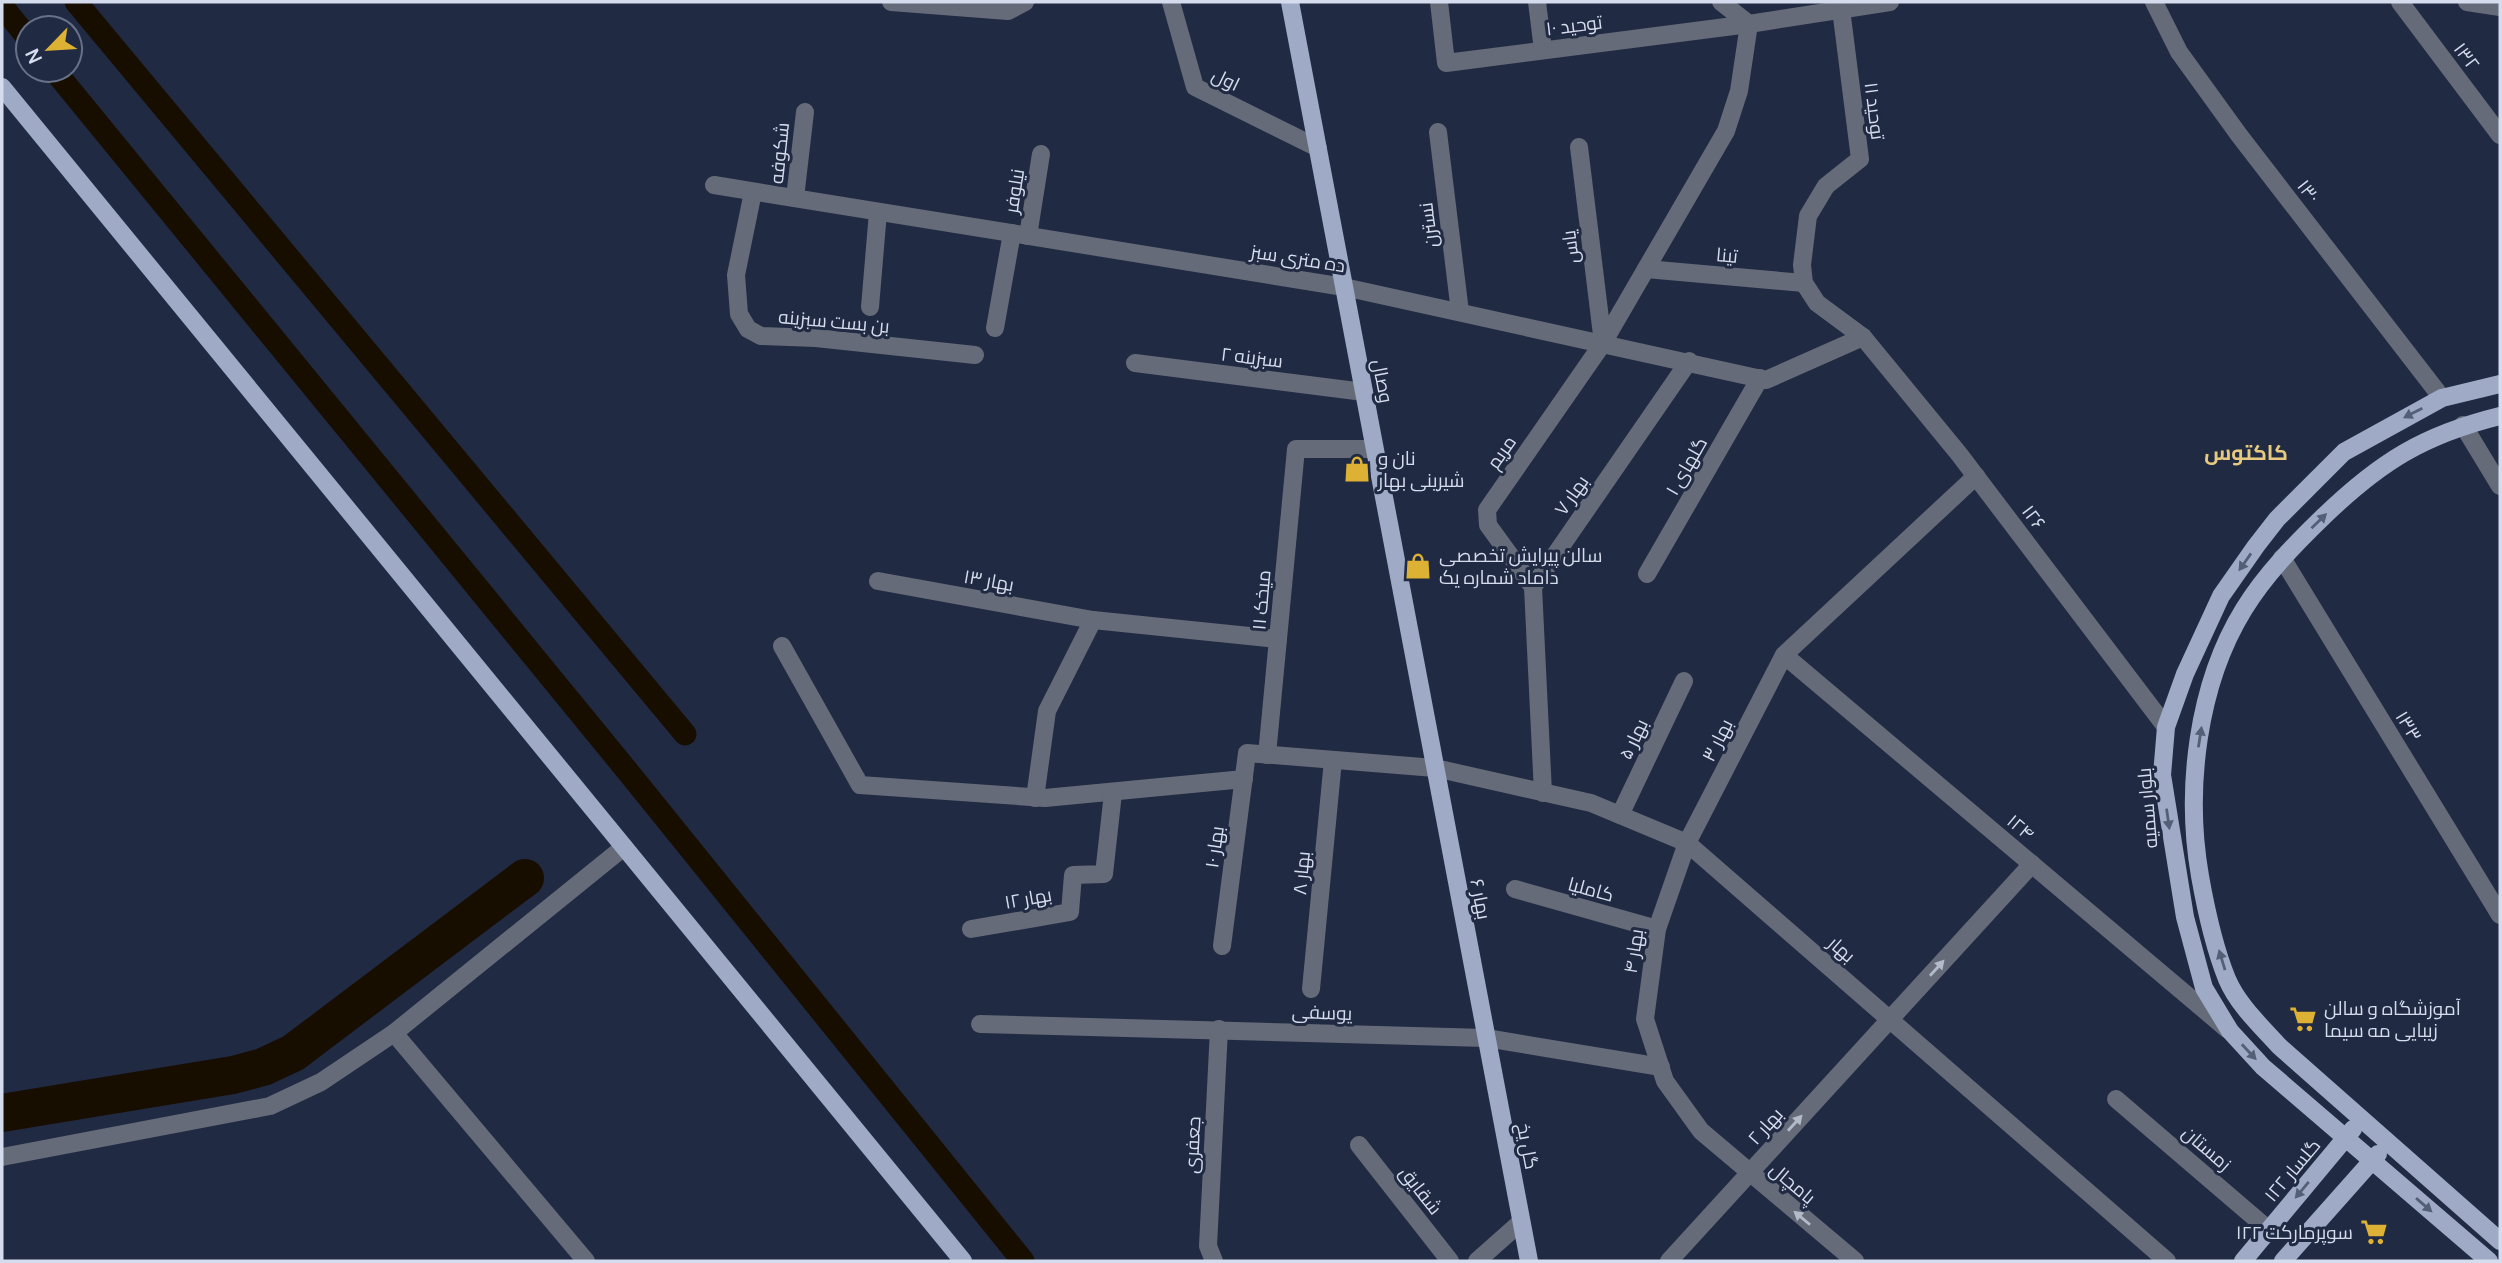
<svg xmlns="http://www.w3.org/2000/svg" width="2502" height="1263" font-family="Manrope,Cairo,sans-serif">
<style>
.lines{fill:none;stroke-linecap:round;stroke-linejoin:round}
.canal{stroke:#180e00;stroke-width:23}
.river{stroke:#180e00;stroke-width:38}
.minor{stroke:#656b78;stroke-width:18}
.major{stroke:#9fabc6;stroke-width:18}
.oneway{fill:#535e77}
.oneway2{fill:#b3baca}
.labels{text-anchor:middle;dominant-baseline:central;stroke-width:6;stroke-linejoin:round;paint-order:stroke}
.street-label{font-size:19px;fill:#d5dced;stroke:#202a43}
.poi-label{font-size:19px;fill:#d5dced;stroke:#202a43;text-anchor:start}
.neighbourhood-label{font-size:21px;font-weight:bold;fill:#e7ca7f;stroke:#202a43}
</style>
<rect width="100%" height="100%" fill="#202a43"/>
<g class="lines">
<g class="canal">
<polyline points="76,2 685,734"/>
<polyline points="2,6 28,38"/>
<polyline points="54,70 629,773 1023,1261"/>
</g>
<polyline class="river" points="2,1113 233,1075 263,1067 293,1053 525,878"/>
<g class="minor">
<polyline points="891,2 1008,11 1025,2"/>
<polyline points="1171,2 1195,87 1318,148"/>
<polyline points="1439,2 1446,63 1749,24 1890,2"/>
<polyline points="1537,2 1543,50"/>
<polyline points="1721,2 1749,24"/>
<polyline points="2154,2 2179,52 2239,135 2442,398"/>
<polyline points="2400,2 2500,135"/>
<polyline points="2467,2 2500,7"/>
<polyline points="1841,9 1860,159 1826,186 1808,216 1802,265 1804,283 1817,303 1863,337 1959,454 2166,727"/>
<polyline points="1438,132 1460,312"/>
<polyline points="1579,147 1603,343"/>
<polyline points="714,185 1344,287 1766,380 1863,337"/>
<polyline points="753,192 736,275 739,314 748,329 761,336 816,338 975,355"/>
<polyline points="795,198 805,112"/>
<polyline points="1028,236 1041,154"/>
<polyline points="1646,269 1804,283"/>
<polyline points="870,307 878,212"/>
<polyline points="995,328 1012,233"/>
<polyline points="1135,363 1364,392"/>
<polyline points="2463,425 2500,486"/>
<polyline points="2282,558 2500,915"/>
<polyline points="1647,574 1760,378"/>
<polyline points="878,581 1093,620 1278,639"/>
<polyline points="1533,587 1488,525 1487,510 1603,343 1726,131 1739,91 1749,24"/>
<polyline points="782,646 860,785 1045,798 1244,779"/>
<polyline points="1784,655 2227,1029"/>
<polyline points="1267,755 1296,449 1374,449"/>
<polyline points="1543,793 1533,587 1689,361"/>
<polyline points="1035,798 1047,711 1093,620"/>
<polyline points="1620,815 1684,681"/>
<polyline points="1515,889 1657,929"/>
<polyline points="971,929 1070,912 1073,875 1104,874 1113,793"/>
<polyline points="1222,946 1247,753 1435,768 1591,803 1687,843 2167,1261"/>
<polyline points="1311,989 1333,760"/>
<polyline points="980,1024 1486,1038 1661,1067"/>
<polyline points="394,1033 586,1261"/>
<polyline points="2116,1099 2269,1230"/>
<polyline points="1359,1145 1450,1261"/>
<polyline points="2,1157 270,1106 321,1082 394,1033 624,847"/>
<polyline points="1214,1261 1208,1246 1219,1029"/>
<polyline points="1477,1261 1521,1222"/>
<polyline points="1669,1261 2032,864"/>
<polyline points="1855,1261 1701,1131 1665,1081 1645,1019 1657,929 1687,843 1784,655 1976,476"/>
</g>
<g class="major">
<polyline points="1290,2 1529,1261"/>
<polyline points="2,87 963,1261"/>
<path d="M 2500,416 C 2423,435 2380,462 2323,517 C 2294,545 2265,575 2244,609 C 2197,685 2185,790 2200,876 C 2206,910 2214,947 2227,979 C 2238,1005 2261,1026 2279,1046 L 2500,1241"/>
<polyline points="2243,1261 2353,1129"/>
<polyline points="2283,1261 2378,1154"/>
<polyline points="2489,1261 2263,1067 2230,1031 2204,988 2185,917 2162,775 2166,727 2185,674 2221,596 2256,546 2277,519 2344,452 2442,398 2500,384"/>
</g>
</g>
<defs><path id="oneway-solid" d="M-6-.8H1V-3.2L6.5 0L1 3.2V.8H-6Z" transform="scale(1.75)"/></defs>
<g class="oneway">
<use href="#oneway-solid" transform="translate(2413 413) rotate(153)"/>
<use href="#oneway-solid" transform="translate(2319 521) rotate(-44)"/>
<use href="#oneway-solid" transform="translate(2245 562) rotate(125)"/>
<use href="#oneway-solid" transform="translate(2200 737) rotate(-81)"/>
<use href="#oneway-solid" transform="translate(2168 819) rotate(82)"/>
<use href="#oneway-solid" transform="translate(2222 960) rotate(-107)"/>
<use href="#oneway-solid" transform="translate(2249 1052) rotate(47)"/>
<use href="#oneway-solid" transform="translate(2302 1190) rotate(130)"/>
<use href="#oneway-solid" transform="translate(2424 1205) rotate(41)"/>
</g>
<g class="oneway2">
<use href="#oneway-solid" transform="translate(1937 968) rotate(-48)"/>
<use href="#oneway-solid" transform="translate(1795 1123) rotate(-48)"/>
<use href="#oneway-solid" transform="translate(1802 1218) rotate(-140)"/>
</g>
<defs>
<g id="shop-bare" transform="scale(2.1)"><path d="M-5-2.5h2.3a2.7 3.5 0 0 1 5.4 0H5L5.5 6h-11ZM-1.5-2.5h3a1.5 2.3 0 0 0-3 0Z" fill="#ddb133" stroke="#202a43" stroke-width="2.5" paint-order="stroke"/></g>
<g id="supermarket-bare" transform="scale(2.1)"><path d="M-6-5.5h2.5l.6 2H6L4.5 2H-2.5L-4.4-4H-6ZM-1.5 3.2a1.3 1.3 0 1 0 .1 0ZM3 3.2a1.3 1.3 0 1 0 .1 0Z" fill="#ddb133" stroke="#202a43" stroke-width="2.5" paint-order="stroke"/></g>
</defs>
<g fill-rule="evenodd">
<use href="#shop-bare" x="1357" y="469"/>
<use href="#shop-bare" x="1418" y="566"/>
<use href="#supermarket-bare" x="2303" y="1019"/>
<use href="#supermarket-bare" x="2374" y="1232"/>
</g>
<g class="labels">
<g class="street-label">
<text transform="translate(1574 25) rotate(-7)">توحید ۱۰</text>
<text transform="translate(2467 56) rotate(53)">۱۳۲</text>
<text transform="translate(1226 79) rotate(26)">اول</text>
<text transform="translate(1875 111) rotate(83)">توحید ۱۱</text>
<text transform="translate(779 153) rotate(-84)">شکوفه</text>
<text transform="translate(1014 191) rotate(-81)">نیلوفر</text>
<text transform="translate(2309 191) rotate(52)">۱۳۰</text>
<text transform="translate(1428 225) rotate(-97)">نسترن</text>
<text transform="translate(1570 247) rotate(-97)">یاس</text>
<text transform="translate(1727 255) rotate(5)">تینا</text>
<text transform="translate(1298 258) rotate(9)">ده متری سبز</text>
<text transform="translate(834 321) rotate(5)">بن بست سبزینه</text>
<text transform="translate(1252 357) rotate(7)">سبزینه ۲</text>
<text transform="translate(1383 381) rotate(79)">وصال</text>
<text transform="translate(1501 452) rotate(-55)">مریم</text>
<text transform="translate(1686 466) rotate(-60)">گلهای ۱</text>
<text transform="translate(1571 495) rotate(-55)">بهار ۷</text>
<text transform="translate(2034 517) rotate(53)">۱۲۶</text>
<text transform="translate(989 580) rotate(10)">بهار ۱۳</text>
<text transform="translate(1261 600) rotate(-85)">میخک ۱۱</text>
<text transform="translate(2409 726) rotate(59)">۱۳۳</text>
<text transform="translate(1633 739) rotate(-64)">بهار ۵</text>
<text transform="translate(1717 740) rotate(-63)">بهار ۳</text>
<text transform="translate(2147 808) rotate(-95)">بلوار سمیه</text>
<text transform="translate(2021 827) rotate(40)">۱۲۴</text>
<text transform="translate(1214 847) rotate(-82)">بهار ۱۰</text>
<text transform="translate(1301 873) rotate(-85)">بهار ۸</text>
<text transform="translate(1591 889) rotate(15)">کاملیا</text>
<text transform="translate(1028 898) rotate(-10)">بهار ۱۲</text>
<text transform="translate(1481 899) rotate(79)">بهار ۶</text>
<text transform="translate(1842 949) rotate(41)">بهار</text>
<text transform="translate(1633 951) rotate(-81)">بهار ۴</text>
<text transform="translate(1322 1012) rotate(2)">یوسفی</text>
<text transform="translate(1765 1126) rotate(-48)">بهار ۲</text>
<text transform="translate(1192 1145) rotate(-87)">جعفری</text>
<text transform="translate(1528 1146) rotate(79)">گل یخ</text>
<text transform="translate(2207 1148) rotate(41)">زمستان</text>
<text transform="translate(2292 1170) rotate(-50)">گلسار ۱۲۲</text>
<text transform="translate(1793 1183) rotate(40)">پامچال</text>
<text transform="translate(1421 1190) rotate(52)">شقایق</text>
</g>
<g class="poi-label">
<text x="1378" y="458">نان و<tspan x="1378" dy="22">شیرینی بهار</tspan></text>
<text x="1439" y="555">سالن پیرایش تخصصی<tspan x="1439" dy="22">داماد شماره یک</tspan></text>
<text x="2324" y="1008">آموزشگاه و سالن<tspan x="2324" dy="22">زیبایی مه سیما</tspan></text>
<text x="2353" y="1232" text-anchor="end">سوپرمارکت ۱۲۲</text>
</g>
<g class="neighbourhood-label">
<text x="2246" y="452">کاکتوس</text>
</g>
</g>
<rect width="2502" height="1263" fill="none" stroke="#d5dced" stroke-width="7"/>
<g transform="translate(49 49) rotate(245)"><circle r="33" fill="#202a43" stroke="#687187" stroke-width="2"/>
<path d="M0-5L12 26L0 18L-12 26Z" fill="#ddb133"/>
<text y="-10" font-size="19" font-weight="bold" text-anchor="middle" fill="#d5dced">N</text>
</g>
</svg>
